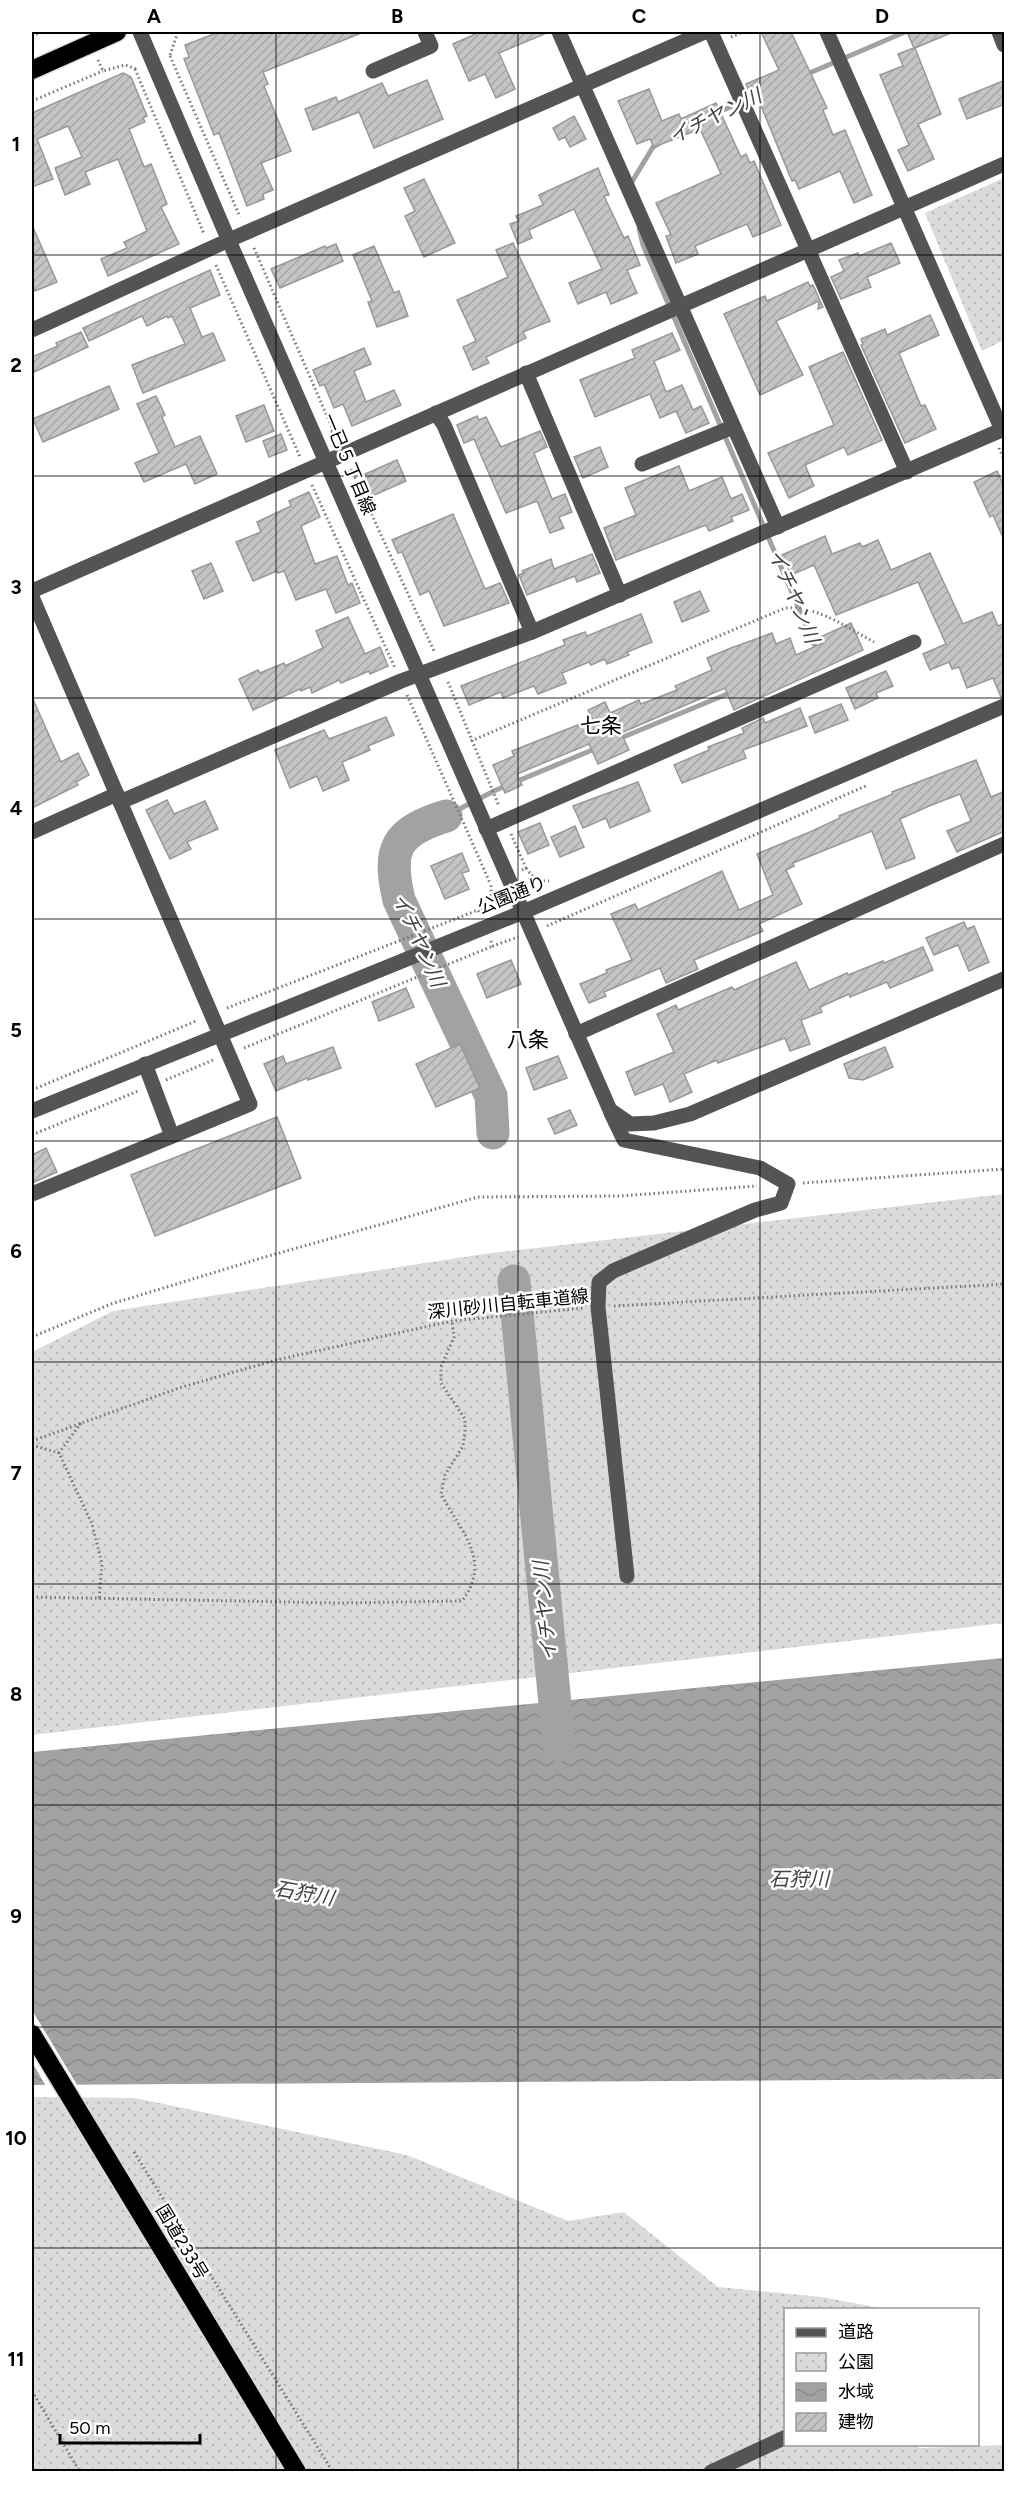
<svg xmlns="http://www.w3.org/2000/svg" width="1036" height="2503" font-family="Figtree,'Noto Sans JP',sans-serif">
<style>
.park{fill:url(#park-dots)}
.water{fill:url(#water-waves)}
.pier{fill:#fff}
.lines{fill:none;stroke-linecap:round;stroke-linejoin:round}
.stream{stroke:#a2a2a2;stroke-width:5}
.river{stroke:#a2a2a2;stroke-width:33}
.building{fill:url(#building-hatch);stroke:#989898;stroke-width:1.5}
.highway-casing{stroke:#dbdbdb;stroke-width:21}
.path{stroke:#767676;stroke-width:3;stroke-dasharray:1.5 3;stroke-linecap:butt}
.minor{stroke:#545454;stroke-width:15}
.highway{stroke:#000;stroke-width:18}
.grid{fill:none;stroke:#000;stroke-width:1.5;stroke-opacity:0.55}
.labels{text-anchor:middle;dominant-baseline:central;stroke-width:5;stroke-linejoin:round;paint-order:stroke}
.street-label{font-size:18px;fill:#000;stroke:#fff}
.water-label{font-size:20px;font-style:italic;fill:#434343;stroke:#fff}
.quarter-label{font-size:21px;fill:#000;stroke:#fff}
.neatline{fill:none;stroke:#000;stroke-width:2}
.grid-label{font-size:20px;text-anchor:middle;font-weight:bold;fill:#000}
</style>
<defs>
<pattern id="park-dots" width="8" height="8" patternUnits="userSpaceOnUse" patternTransform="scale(1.5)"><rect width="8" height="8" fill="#dbdbdb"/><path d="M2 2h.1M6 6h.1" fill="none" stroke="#bababa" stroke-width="1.8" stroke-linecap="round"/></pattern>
<pattern id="water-waves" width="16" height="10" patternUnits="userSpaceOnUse" patternTransform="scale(1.5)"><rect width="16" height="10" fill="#a2a2a2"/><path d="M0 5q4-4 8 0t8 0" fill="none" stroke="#8a8a8a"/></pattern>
<pattern id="building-hatch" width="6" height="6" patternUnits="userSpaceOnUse" patternTransform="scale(1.5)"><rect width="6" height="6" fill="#c4c4c4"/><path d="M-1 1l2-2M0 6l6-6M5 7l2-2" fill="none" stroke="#a7a7a7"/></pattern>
</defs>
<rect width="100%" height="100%" fill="#fff"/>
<g class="park">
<polygon points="1004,178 1004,340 982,351 925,213"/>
<polygon points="1004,1194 1004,1623 32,1735 32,1352 113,1311 484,1254"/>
<polygon points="32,2097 135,2098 407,2155 568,2221 624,2212 718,2287 821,2297 886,2309 786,2310 786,2444 918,2444 919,2448 1004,2445 1004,2472 32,2472"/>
</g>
<polygon class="water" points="1004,1658 1004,2079 32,2085 32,1752"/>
<polygon class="pier" points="32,2010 79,2088 47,2088 32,2062"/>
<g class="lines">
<g class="stream">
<polyline points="805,75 905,32"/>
<polyline points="714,114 758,95"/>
<polyline points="630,185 653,147 658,144"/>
<polyline points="639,228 643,245 817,651"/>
<polyline points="616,740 732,692"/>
<polyline points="446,816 496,790 597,748"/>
</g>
<g class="river">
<path d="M 446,816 C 395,832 387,849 399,900 L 491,1096 L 493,1133"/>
<polyline points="514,1281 559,1745"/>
</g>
</g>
<g class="building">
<polygon points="219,32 364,32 263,72 268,84 264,86 291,151 261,163 273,190 263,194 264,199 247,206 219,133 214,135 184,59 189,57 185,45"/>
<polygon points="480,32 549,32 499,53 515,89 496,98 485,74 469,81 453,44"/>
<polygon points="761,32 791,32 827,108 823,110 833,135 845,130 872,195 854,203 840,171 799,189 795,180 792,181 759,101 754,103 746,84 779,70"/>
<polygon points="907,32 953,32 915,48 941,114 918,124 934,159 908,171 898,150 909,145 880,75 903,66 898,54 914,48"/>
<polygon points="123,73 131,77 147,116 143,118 145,122 129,129 144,167 151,164 167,204 161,207 179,244 108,276 101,259 127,248 124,242 147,231 118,159 85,172 90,184 65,195 55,168 82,157 68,126 37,139 53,179 32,187 32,113"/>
<polygon points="427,80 443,119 374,148 359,112 313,130 305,109 336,97 338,102 382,83 388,96"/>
<polygon points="1005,80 1005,104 967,119 959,99"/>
<polygon points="649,89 662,121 679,114 681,119 716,103 741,157 746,154 750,163 754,161 781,225 753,237 747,224 695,246 698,254 676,263 666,236 671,235 656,203 721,174 700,129 654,147 650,139 637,144 618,101"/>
<polygon points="574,116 586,139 570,147 565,137 559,140 553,128"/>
<polygon points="598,168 609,195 604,196 624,238 628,236 640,265 627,270 637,293 611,304 606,292 578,304 569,283 602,269 574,209 529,230 532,238 518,244 510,224 519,221 516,216 543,205 539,195"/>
<polygon points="424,179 455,243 424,257 405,216 415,211 404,188"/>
<polygon points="32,225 57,282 35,291 32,283"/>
<polygon points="513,243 550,321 523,332 526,338 486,357 489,363 473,370 463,347 476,341 457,300 508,277 496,250"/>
<polygon points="891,243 900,263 867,277 871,287 841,299 831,277 844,271 839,260 858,253 859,256"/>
<polygon points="336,244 343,261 280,288 271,269 325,246 326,248"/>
<polygon points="374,246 394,293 399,291 408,316 377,327 368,302 372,301 353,255"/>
<polygon points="210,270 220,295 190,308 202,337 213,333 225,360 143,393 132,365 185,344 172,316 168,318 167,316 147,326 142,316 89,341 83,328"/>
<polygon points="808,282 810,286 813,285 823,307 818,309 819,301 776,321 803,375 760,395 724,314 765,296 767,301"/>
<polygon points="930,315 939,335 899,353 921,406 925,405 936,429 905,443 861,345 863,344 861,339 885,329 887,335"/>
<polygon points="81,332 88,347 32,373 32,357 58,346 56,343"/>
<polygon points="672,333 680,350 654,361 666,392 682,385 693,410 701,406 709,423 686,433 676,411 660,418 650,394 595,417 580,380 635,358 632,350"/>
<polygon points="364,348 371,364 354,371 366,402 394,390 401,405 352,426 343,404 334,408 324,384 320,386 313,370"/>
<polygon points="843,352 882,440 848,455 844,447 805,465 814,486 789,498 768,453 834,425 809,367"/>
<polygon points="109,386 119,409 43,442 33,419"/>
<polygon points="156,396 165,415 162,417 175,447 200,436 217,474 195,484 186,464 144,482 135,463 159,453 137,404"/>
<polygon points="264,405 274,431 246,442 236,416"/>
<polygon points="477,416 479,420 486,417 501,447 540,431 547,447 534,453 552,499 565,494 572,512 559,517 564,528 550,533 537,501 506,513 474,439 464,443 457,425"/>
<polygon points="281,434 287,450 269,457 263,441"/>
<polygon points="600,447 608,467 583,478 574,457"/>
<polygon points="397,460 406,481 372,496 363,475"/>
<polygon points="679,466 689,491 722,477 731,499 742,494 749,510 731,517 733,521 709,531 706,525 616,560 604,528 636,515 625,488"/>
<polygon points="997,471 1005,488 1005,542 993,515 990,517 974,482"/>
<polygon points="309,492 320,517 301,526 315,564 337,556 348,585 352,583 360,603 336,613 326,589 296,600 284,571 278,573 277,571 253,581 236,542 261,532 257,522 291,506 289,501"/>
<polygon points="453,514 485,589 500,583 509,603 444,626 429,591 420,595 402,552 398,553 392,540"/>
<polygon points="825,536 832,554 860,543 862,547 878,540 891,570 930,553 963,624 992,612 998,626 1005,623 1005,696 1001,697 993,678 967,688 959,667 952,669 949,662 930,670 923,654 946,644 918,582 836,615 814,565 791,575 782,555"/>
<polygon points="592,554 600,573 577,582 575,576 527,595 519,575 524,573 522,571 551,559 554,569"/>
<polygon points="211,563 223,591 204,599 192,571"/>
<polygon points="700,591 709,611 682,622 674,602"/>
<polygon points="641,614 652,642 627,652 629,655 607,664 605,659 591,665 589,662 562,673 566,683 538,694 534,686 503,698 501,692 469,705 461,686 565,645 563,640 585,632 587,636"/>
<polygon points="348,617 365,654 380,647 388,666 370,674 369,671 341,683 339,680 312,693 310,687 301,691 300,689 253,710 239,679 258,670 260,673 284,663 285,666 323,648 316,631"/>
<polygon points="851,623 863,650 734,710 725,688 621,733 629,750 598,764 589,744 517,774 522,785 505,793 493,765 514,756 512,751 593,719 588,710 605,702 610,713 639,700 641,704 677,690 675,686 712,670 707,658 731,648 772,633 776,644 790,638 796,655 823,643 820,637"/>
<polygon points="886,671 893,686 876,693 878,698 855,709 846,688"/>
<polygon points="32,697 61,762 78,753 89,775 76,782 78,785 32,808"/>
<polygon points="841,704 848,720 815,733 809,717"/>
<polygon points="800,708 807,726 743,750 746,758 682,783 674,765 709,750 708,747 744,733 742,728 763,718 765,723"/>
<polygon points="386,717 394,735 368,746 370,750 342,762 349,780 323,791 317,776 290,788 275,750 324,730 329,739"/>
<polygon points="976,760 991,797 1005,791 1005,831 957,852 947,831 971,821 960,794 929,806 900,819 915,858 886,869 872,831 793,863 794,866 786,870 802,904 759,924 763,931 694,960 698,969 666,983 660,968 604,992 606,996 589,1003 580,984 607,973 606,970 632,960 611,914 635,904 638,910 722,871 739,910 773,895 757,854 810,832 840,818 839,816 893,794 892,792"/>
<polygon points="638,782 650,811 610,828 606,818 583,828 573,806"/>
<polygon points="167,800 174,814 205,801 218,829 187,842 191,849 170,859 146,810"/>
<polygon points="540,823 549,845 528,854 518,832"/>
<polygon points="575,826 584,847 560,857 551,837"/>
<polygon points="462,853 469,871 462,873 469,889 445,899 431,866"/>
<polygon points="964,922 967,929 974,926 989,962 969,971 958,945 934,955 926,938"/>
<polygon points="923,947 933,970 890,988 887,982 850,997 849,994 820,1007 822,1012 801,1020 810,1044 790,1051 785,1038 718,1063 717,1060 684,1074 692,1092 670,1102 663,1084 635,1095 626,1072 674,1052 657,1014 676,1005 678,1010 732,987 734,990 796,962 809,990 847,973 848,975 883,961 884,963"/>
<polygon points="511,960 521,984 487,998 477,974"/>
<polygon points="406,988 414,1007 379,1021 372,1002"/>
<polygon points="460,1044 480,1088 436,1107 416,1064"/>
<polygon points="333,1047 341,1068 308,1080 307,1078 276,1091 264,1064 283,1056 286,1064"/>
<polygon points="885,1047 893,1067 863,1080 849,1078 844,1064"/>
<polygon points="558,1056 567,1078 534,1090 526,1068"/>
<polygon points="570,1110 577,1125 555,1134 548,1119"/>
<polygon points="277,1117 301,1178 155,1236 131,1175"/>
<polygon points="46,1148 57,1172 32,1183 32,1155"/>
</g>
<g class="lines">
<g class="highway-casing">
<g id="highway">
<polyline points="32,70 117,32"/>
<polyline points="32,2034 297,2472"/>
</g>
</g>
<g class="path">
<polyline points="32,36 41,32"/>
<polyline points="731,37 743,32"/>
<polyline points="170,55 178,32"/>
<polyline points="170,56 240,217"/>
<polyline points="98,60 103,71 125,65 136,69"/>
<polyline points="135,69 204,234"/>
<polyline points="32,101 103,71"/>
<polyline points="254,248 333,430"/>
<polyline points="216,265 300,457"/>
<polyline points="331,431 344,436"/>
<polyline points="999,448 1004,460"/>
<polyline points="351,469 434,651"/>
<polyline points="312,485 395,668"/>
<polyline points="448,682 499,806"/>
<polyline points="407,695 490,883"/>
<path d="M 471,741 L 785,608 C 818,606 846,627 874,642"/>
<polyline points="511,834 526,868"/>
<path d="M 522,870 L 526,868 C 532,877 538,882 549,881"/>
<path d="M 479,912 L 478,910 C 494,902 491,895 491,883"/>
<polyline points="547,926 868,785"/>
<polyline points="491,941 493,946 518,937"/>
<polyline points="227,1008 478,910"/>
<polyline points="244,1048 493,946"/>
<polyline points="166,1080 213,1060"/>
<polyline points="32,1090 196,1021"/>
<polyline points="32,1135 138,1091"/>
<polyline points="803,1183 1004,1169"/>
<polyline points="614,1306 1004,1284"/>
<polyline points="32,1337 111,1304 265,1257 478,1197 620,1196 757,1186"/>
<polyline points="81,1423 59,1453 92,1524 102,1564 99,1600"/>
<polyline points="32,1441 179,1388 276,1360 452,1321 583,1308"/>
<polyline points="32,1445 59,1453"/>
<path d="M 32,1597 L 338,1603 L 462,1601 C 493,1560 460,1531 441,1494 L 445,1475 L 463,1446 L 465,1431 L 465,1419 L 441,1383 L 441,1367 L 454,1337 L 452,1321"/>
<polyline points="134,2152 333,2472"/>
<polyline points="32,2391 80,2472"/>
<polyline points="889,2470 894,2472"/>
</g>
<g class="minor">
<polyline points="140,32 223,227 610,1110 630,1124 654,1123 690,1114 1004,979"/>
<polyline points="559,32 778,527"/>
<polyline points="711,32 907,472"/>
<polyline points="827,32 1002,430"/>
<polyline points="999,32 1004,45"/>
<polyline points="373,71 431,46 425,32"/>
<polyline points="32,330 229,240 705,32"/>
<polyline points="526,373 620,595"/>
<polyline points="436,413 444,425 532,632"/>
<polyline points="642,464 733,427"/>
<polyline points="32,591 1004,164"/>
<polyline points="32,597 250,1104 32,1194"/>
<polyline points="120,802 401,681 532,632 1004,429"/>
<polyline points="486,829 914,642"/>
<polyline points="32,832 117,794"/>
<polyline points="576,1034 1004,844"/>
<polyline points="145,1064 172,1136"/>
<polyline points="32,1111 523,912 1004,706"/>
<polyline points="611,1113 624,1140 760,1168 788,1184 781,1203 755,1210 613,1271 599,1282 598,1307 627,1576"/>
<polyline points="711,2472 786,2437"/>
</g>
<use href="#highway" class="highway"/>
</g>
<path class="grid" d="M 276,32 L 276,2472M 518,32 L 518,2472M 760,32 L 760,2472M 32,255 L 1004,255M 32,476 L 1004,476M 32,698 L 1004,698M 32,919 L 1004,919M 32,1141 L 1004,1141M 32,1362 L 1004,1362M 32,1584 L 1004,1584M 32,1805 L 1004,1805M 32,2027 L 1004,2027M 32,2248 L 1004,2248"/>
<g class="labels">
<g class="street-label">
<text transform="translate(349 464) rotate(67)">一已５丁目線</text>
<text transform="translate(512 895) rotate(-22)">公園通り</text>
<text transform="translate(508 1304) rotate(-6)">深川砂川自転車道線</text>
<text transform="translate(182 2242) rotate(59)">国道233号</text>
</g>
<g class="water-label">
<text transform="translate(715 116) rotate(-26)">イチヤン川</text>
<text transform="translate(794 596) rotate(67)">イチヤン川</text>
<text transform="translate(419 940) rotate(66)">イチヤン川</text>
<text transform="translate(545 1611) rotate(-95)">イチヤン川</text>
<text x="799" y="1879">石狩川</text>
<text transform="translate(304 1893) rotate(10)">石狩川</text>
</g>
<g class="quarter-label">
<text x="601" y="725">七条</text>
<text x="528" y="1039">八条</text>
</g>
</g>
<rect width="1036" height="2503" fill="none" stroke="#ffffff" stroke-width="66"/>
<rect x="784" y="2308" width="195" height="138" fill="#ffffff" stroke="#999999" stroke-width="1.5"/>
<rect x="796" y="2328" width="30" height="9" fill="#545454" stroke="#999999" stroke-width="1.5"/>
<text x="838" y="2338" font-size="18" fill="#000000">道路</text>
<rect x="796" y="2353" width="30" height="18" fill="url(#park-dots)" stroke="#999999" stroke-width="1.5"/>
<text x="838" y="2368" font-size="18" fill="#000000">公園</text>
<rect x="796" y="2383" width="30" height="18" fill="url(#water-waves)" stroke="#999999" stroke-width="1.5"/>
<text x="838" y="2398" font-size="18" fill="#000000">水域</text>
<rect x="796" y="2413" width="30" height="18" fill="url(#building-hatch)" stroke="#999999" stroke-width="1.5"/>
<text x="838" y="2428" font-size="18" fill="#000000">建物</text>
<path d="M60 2434v9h140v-9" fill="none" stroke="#000000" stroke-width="3"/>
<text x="69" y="2434" font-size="18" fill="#000000" stroke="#ffffff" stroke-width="4.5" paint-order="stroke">50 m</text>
<rect x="33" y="33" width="970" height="2437" class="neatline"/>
<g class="grid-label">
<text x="154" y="23">A</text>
<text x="397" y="23">B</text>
<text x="639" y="23">C</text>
<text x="882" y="23">D</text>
<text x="16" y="151">1</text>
<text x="16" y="372">2</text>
<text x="16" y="594">3</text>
<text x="16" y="815">4</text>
<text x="16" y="1037">5</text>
<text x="16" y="1258">6</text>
<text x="16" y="1480">7</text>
<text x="16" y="1701">8</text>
<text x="16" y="1923">9</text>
<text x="16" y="2145">10</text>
<text x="16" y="2366">11</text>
</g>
</svg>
